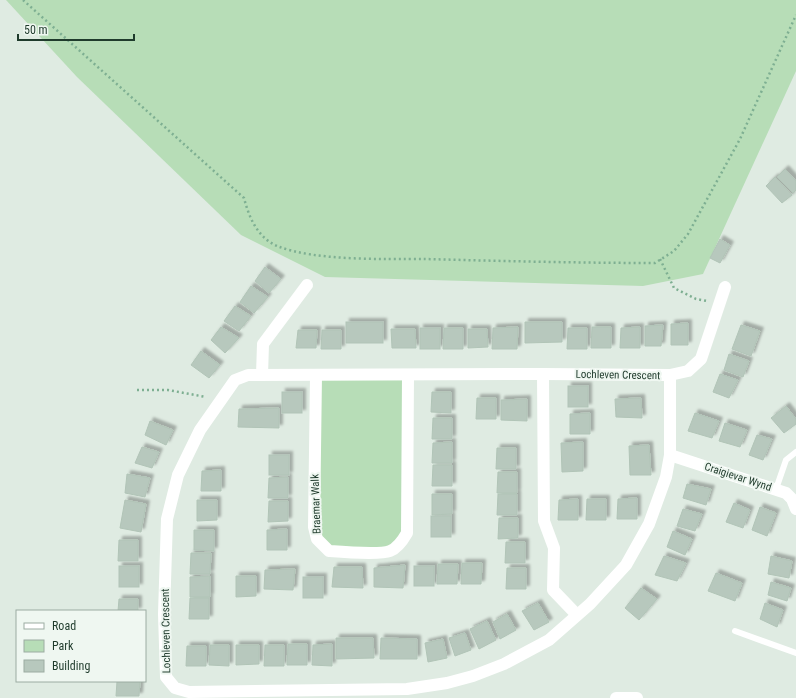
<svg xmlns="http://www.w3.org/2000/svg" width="796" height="698" font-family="'Roboto Condensed',sans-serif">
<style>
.green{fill:#b7ddb7}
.building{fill:#b7c8bd;stroke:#b1c4b7;filter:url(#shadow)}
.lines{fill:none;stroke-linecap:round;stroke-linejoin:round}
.path{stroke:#7eaf92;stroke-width:2.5;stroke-dasharray:2 3;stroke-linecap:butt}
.lane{stroke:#fff;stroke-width:6}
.street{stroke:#fff;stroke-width:12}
.labels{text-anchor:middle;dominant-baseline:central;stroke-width:4;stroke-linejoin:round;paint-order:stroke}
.street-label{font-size:11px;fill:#1f3b2c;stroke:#eff7f1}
</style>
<defs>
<filter id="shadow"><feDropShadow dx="3.5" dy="-3.5" stdDeviation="1" flood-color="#0004"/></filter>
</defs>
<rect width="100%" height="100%" fill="#dfebe2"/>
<g class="green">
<polygon points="6,0 796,0 796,71 703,274 643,286 325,277 241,235 77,77"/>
<polygon points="408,375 407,533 390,551 329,551 314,527 318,377"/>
</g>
<g class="building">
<polygon points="785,169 796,181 796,190 793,193 777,177"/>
<polygon points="775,177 792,195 782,203 766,186"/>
<polygon points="720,239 730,245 720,263 710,258"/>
<polygon points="265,267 281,279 269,293 255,281"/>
<polygon points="251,286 268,297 254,313 240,302"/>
<polygon points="235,306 251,316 239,331 224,321"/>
<rect x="346" y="322" width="37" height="21"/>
<polygon points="525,322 562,322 562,342 525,343"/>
<polygon points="688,323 688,345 671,345 671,324"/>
<polygon points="663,325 661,346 645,346 645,326"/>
<polygon points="741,325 760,331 751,356 732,349"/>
<polygon points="221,327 239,338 225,353 211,340"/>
<polygon points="518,327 517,349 492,349 493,328"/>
<polygon points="592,327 611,327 611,348 591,348"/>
<polygon points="640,327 640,348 620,348 621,328"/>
<rect x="420" y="328" width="20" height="21"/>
<polygon points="444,328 463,328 463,349 443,349"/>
<polygon points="568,328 587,328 587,349 567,349"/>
<polygon points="391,329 415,329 416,348 392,348"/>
<polygon points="468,329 487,329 488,347 468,348"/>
<polygon points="298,330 317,330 316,348 296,348"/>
<polygon points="322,330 341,330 341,349 321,349"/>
<polygon points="201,351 220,365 209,378 191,365"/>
<polygon points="729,354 749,361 743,377 724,370"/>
<polygon points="720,374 738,380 729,398 713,392"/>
<rect x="568" y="386" width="20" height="21"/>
<rect x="282" y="392" width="20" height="21"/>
<polygon points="432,392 451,392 451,413 431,412"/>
<polygon points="477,398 496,398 496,419 476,419"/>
<polygon points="641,398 642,418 616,417 615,399"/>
<polygon points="527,399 527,421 501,420 501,400"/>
<polygon points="786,406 796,419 796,424 784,433 771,418"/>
<polygon points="279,408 279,428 238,427 239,409"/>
<polygon points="590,413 590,434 570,434 570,414"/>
<polygon points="695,413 719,421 712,438 688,431"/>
<polygon points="433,418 452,418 452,439 432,439"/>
<polygon points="150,421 173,430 166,445 145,435"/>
<polygon points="725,423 747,430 740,447 719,441"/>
<polygon points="757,435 772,439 763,460 749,455"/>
<polygon points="452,442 452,463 432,463 433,443"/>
<polygon points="583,442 583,471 562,472 561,443"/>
<polygon points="649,445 651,475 630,475 629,446"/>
<polygon points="142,447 159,452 152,468 135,463"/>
<polygon points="497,448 516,448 516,469 496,469"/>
<rect x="269" y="455" width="20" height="20"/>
<polygon points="433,465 452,465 452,486 432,486"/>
<polygon points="221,470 221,491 201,491 202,471"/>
<polygon points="498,472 517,472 517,493 497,493"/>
<polygon points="127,474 150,478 145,497 125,493"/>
<polygon points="288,477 288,498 268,498 269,478"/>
<polygon points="687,484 711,489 706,505 683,498"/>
<polygon points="432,494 452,494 452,514 432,515"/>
<polygon points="498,494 517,494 517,515 497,515"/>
<polygon points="637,498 637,519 617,519 618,499"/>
<polygon points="578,499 578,520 558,520 559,500"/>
<polygon points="587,499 606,499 606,520 586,520"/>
<polygon points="125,500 146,504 141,532 120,528"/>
<polygon points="197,500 217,500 217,520 197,521"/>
<polygon points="269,501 288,501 288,521 268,522"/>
<polygon points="734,503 750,510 743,528 726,522"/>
<polygon points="760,507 776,513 767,536 752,530"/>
<polygon points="683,509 702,514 695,531 677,526"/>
<rect x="431" y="516" width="20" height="21"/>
<polygon points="499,518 518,518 518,538 498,539"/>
<polygon points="287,529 287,550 267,550 267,530"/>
<polygon points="194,530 214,530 214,551 194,550"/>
<polygon points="673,531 692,539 685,555 667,547"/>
<polygon points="119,540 138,540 138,561 118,561"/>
<polygon points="506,542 525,542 525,563 505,563"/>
<polygon points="191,553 211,553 210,574 190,574"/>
<polygon points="664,556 686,563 677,581 655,575"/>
<polygon points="771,556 792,561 789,578 768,574"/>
<polygon points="462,563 482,563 481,584 461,584"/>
<polygon points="438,564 458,564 457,584 437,584"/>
<polygon points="405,565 403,588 374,587 374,568"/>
<rect x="119" y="566" width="20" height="21"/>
<rect x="414" y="566" width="20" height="20"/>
<polygon points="334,567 362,567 363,588 332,587"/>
<polygon points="507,568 526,568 526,589 506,589"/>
<polygon points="295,569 293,590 264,589 265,570"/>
<polygon points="716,573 742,583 735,601 708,591"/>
<polygon points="210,576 210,597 190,597 190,577"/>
<polygon points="236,576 256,576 256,596 236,597"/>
<rect x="303" y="577" width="20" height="21"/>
<polygon points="771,582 791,588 787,601 768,595"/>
<polygon points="641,588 657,599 639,620 625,608"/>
<polygon points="190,598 209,598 209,619 189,619"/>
<polygon points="119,599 138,599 138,611 118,611"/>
<polygon points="538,603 549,622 534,630 522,611"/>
<polygon points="765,603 783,610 777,627 760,619"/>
<polygon points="507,614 516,630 500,639 493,622"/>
<polygon points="487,621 496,640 479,649 470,629"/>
<polygon points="465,633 471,650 455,656 449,638"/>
<polygon points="336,638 373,638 374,658 336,659"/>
<polygon points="381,638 417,639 417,659 380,659"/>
<polygon points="443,639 447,658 428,662 425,643"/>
<polygon points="288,644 307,644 307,665 287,665"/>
<polygon points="332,644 332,666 312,665 313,645"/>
<polygon points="210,645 229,645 229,666 209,665"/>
<polygon points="236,645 259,645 259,664 236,665"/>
<polygon points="265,645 284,645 284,666 264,666"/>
<polygon points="187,646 206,646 206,666 186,666"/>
<polygon points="117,681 140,681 139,696 116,696"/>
</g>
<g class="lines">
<g class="path">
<path d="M 23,0 L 244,198 C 249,217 257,237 277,246 C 315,261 383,259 425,259 C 501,261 578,263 655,263 L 674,251 L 688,234 L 740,139 L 796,15"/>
<polyline points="660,259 674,288 696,299 707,301"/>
<polyline points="137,390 168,390 206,397"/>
</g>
<g class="lane">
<polyline points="776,489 786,460 796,452"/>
<polyline points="735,631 796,653"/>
</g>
<g class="street">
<polygon points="543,374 670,375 670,455 666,477 649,524 626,565 590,604 549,640 504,664 473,676 447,683 407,689 189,692 175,688 166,677 164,614 167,519 178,475 200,430 235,380 248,375"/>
<polyline points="543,374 544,521 554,548 553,590 577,615"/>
<polyline points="262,375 263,344 307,285"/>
<path d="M 316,375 L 314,527 L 317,539 L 329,551 C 342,552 380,555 390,551 C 398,548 403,540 407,533 L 408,375"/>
<polyline points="670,375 688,371 701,359 725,287"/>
<polyline points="670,455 786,493 792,499 796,509"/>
<polyline points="616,698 637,698"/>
</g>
</g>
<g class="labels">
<g class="street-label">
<text transform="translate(618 375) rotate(1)">Lochleven Crescent</text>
<text transform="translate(738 477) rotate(18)">Craigievar Wynd</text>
<text transform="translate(316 504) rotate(-92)">Braemar Walk</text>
<text transform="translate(166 631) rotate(-91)">Lochleven Crescent</text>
</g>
</g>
<rect x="16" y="610" width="130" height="72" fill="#eff7f1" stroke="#9caca2"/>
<rect x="24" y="623" width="20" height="6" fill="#ffffff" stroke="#9caca2"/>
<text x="52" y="630" font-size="12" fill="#1f3b2c">Road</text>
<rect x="24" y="640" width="20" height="12" fill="#b7ddb7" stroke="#9caca2"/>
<text x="52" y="650" font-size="12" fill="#1f3b2c">Park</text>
<rect x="24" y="660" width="20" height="12" fill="#b7c8bd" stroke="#9caca2"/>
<text x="52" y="670" font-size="12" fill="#1f3b2c">Building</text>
<path d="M18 34v6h116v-6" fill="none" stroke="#1f3b2c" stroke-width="2"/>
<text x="24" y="34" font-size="12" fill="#1f3b2c" stroke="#eff7f1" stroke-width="3" paint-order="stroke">50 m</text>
</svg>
